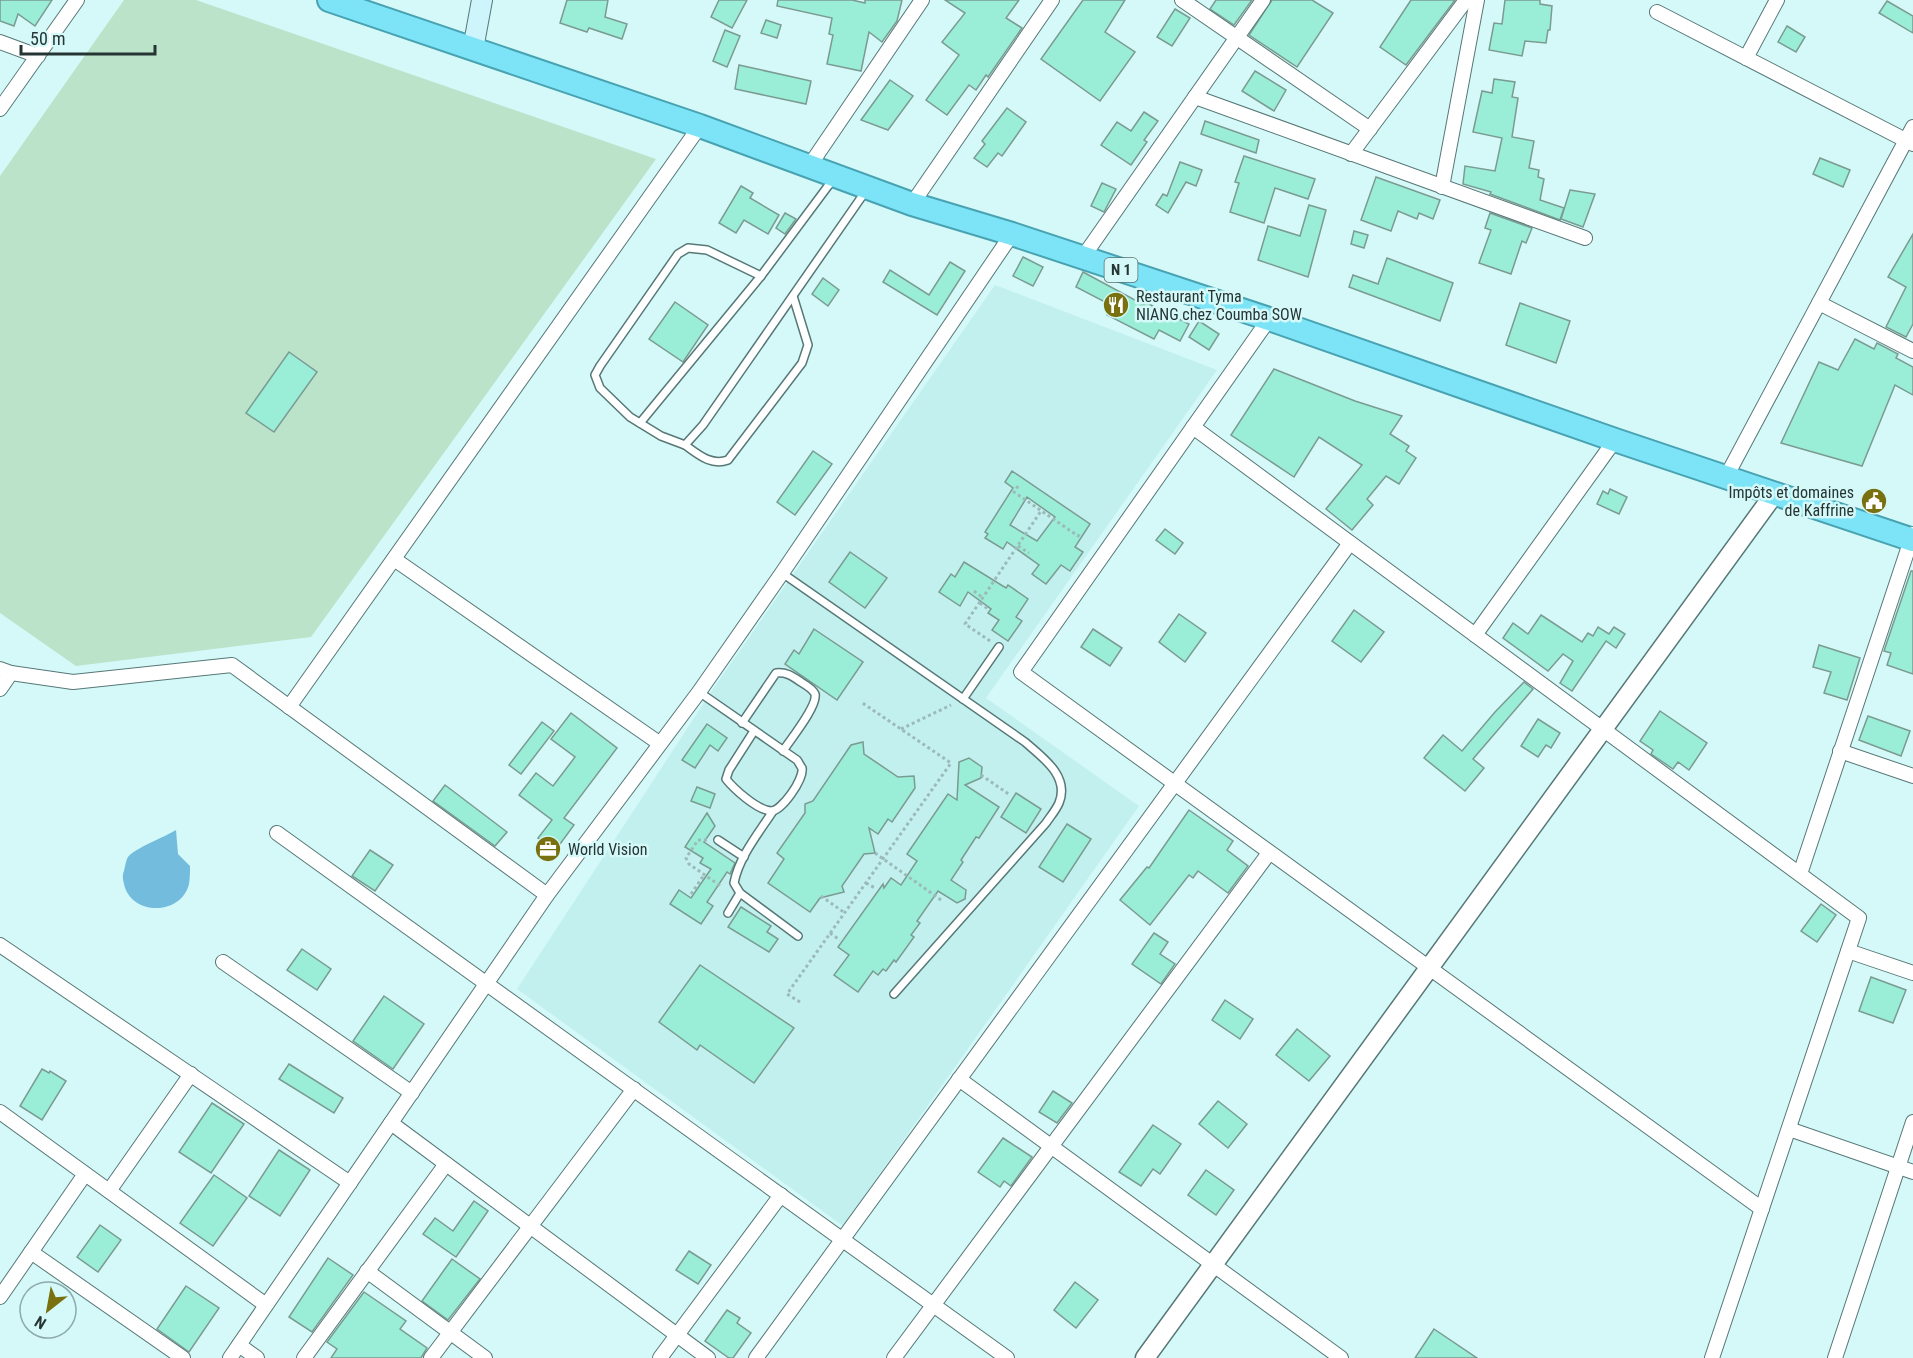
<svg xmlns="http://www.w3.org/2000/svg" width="1913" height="1358" font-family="'Roboto Condensed',sans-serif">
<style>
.built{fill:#c1f0ee}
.green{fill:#bbe3ca}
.water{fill:#73bcde}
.building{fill:#9aeed7;stroke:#7b9b92;stroke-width:1.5;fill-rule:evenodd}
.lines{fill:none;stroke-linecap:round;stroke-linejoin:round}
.service-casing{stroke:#577877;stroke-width:10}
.minor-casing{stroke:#577877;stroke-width:16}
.tertiary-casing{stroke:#577877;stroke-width:21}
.secondary-casing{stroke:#577877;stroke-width:22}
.trunk-casing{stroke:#48a2b1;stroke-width:26}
.path{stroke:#9dbaba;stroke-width:3;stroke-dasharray:3 3;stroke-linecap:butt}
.service{stroke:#fff;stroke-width:7}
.minor{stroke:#fff;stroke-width:14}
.tertiary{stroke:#fff;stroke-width:18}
.secondary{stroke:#cef5fc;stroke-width:20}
.trunk{stroke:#7ce4f6;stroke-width:22}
.labels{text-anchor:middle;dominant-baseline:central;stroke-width:5;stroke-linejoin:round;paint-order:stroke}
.shield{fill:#d4f9f8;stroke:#5a6f6f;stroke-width:1.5}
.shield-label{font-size:15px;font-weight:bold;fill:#263434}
.poi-label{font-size:16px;fill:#263434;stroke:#d4f9f8;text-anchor:start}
</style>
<rect width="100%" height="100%" fill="#d4f9f8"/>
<polygon class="built" points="995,285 1217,370 986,698 1139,806 843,1226 517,989 713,689"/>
<polygon class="green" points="124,0 196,0 656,159 311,637 76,666 0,613 0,176"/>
<path class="water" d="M 176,830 L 178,854 L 190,866 C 190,871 190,878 189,884 C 181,916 131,916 124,884 C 123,879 122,876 124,871 C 125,867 126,860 128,857 C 135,848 165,837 176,830 Z"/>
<g class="building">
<polygon points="0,0 52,0 35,26 18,14 14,26 0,21"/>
<polygon points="567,0 608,0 605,17 627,24 622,39 589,28 587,32 560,23"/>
<polygon points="719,0 747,0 732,28 711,17"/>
<polygon points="778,0 852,0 865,3 865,0 902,0 897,21 882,42 869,32 861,71 827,64 833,35 829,34 832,18 777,6"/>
<polygon points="945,0 1019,0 1006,18 1022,28 988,77 986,75 976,90 969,85 947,115 926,100 959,55 942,42 965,13"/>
<polygon points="1083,0 1125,0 1105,32 1135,52 1100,101 1041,59"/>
<polygon points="1216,0 1252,0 1234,25 1210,9"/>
<polygon points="1272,0 1312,0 1333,13 1297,67 1249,35"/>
<polygon points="1411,0 1455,0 1406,65 1380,47"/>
<polygon points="1505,0 1540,0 1540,4 1552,6 1550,30 1548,30 1546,43 1525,41 1522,56 1489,50 1494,23 1502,24"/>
<polygon points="1887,1 1913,16 1913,33 1879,13"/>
<polygon points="1175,9 1190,18 1172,46 1157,37"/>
<polygon points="766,20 781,25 777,38 761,33"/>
<polygon points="1787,26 1805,37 1796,52 1778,42"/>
<polygon points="725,30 740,36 727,67 713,61"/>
<polygon points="739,65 811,81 806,104 735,89"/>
<polygon points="1255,71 1286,90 1274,111 1242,91"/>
<polygon points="1494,79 1515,82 1512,97 1518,98 1512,137 1534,141 1529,168 1539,170 1538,177 1544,179 1540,200 1564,208 1560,220 1490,194 1491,192 1463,184 1465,166 1495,171 1502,138 1473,132 1482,91 1492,93"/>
<polygon points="890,80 913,96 888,130 861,120"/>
<polygon points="1007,108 1026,122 1002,156 998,153 987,167 974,158 985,144 982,141"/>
<polygon points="1144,112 1158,121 1144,140 1147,142 1131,165 1101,145 1117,122 1131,131"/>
<polygon points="1205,121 1259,140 1256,153 1201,134"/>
<polygon points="1244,156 1315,179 1308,199 1275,188 1264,223 1230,212 1239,183 1235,182"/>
<polygon points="1820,158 1850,170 1843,187 1813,174"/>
<polygon points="1180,162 1202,170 1196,186 1186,182 1168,213 1156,205 1163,194 1167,196"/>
<polygon points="1376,177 1440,200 1433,219 1419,213 1417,219 1398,211 1391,231 1361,220"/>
<polygon points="1102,183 1116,189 1104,212 1091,206"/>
<polygon points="741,186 753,193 750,198 779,215 768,234 744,220 736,233 719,223"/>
<polygon points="1570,190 1595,194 1583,227 1561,219"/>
<polygon points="1309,205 1326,210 1308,277 1258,260 1268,226 1300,236"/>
<polygon points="785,213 796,219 785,234 776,228"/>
<polygon points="1490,213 1532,228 1526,243 1522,241 1511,274 1479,263 1491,230 1485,228"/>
<polygon points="1354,231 1368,235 1364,248 1351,244"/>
<polygon points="1913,234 1913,324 1906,337 1886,327 1906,287 1888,277"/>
<polygon points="1023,257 1043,267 1033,286 1013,276"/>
<polygon points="1387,258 1453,283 1440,321 1349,287 1353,275 1378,284"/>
<polygon points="950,262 965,271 937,315 883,282 890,270 929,295"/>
<polygon points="1083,272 1144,305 1145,302 1189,324 1180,341 1159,330 1154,339 1107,315 1111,305 1076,287"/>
<polygon points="823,278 839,290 828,306 812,294"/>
<polygon points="675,302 708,325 683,362 649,339"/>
<polygon points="1520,303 1570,321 1556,363 1506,345"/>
<polygon points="1199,321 1219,334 1209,350 1189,337"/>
<polygon points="1855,339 1874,349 1877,343 1898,354 1896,358 1913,367 1913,395 1895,385 1862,466 1781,443 1819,362 1838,370"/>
<polygon points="289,352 317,372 274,432 246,413"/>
<polygon points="1274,369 1355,401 1402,416 1390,434 1409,446 1406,451 1416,458 1399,484 1386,476 1367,499 1373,505 1352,530 1326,509 1362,465 1319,437 1294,477 1231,435"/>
<polygon points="813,451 832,464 795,515 777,502"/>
<path d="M 1012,471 L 1090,524 L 1075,547 L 1083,552 L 1070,571 L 1061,565 L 1046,584 L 1032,574 L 1039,565 L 1007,542 L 1003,549 L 985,538 L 988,534 L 985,532 L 1013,488 L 1005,482 ZM 1027,497 L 1055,517 L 1037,541 L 1010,525 Z"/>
<polygon points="1610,489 1627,497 1619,514 1597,504 1603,491 1608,494"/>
<polygon points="1165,529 1183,543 1175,554 1156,540"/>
<polygon points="850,552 887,578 865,608 829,582"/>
<polygon points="964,562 1006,588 1008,585 1028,599 1016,617 1022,621 1008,641 992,630 999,620 988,613 991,609 968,592 960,606 939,592 951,574 955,577"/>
<polygon points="1911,571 1913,571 1913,674 1887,665 1891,653 1884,651"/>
<polygon points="1354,610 1384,632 1361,662 1332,641"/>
<polygon points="1179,614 1206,633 1185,662 1159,642"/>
<polygon points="1541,615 1582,642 1588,633 1593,636 1598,627 1609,634 1614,627 1625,634 1616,648 1606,641 1572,691 1560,683 1573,661 1563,654 1548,671 1503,638 1513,623 1528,634"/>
<polygon points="814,629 863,662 837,700 785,664 794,650 799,654"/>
<polygon points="1093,629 1122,648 1110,666 1081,647"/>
<polygon points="1819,645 1860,658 1847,700 1824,693 1831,672 1813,667"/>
<polygon points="1524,682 1533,689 1473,759 1484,768 1465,791 1424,758 1443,735 1462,751 1495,712"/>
<polygon points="1660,711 1707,743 1689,770 1678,762 1673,769 1651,754 1653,750 1640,741"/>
<polygon points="571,713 617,748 564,818 574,825 555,851 538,838 552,820 519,795 536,773 553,786 575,757 551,739"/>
<polygon points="1868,716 1910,731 1901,756 1859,740"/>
<polygon points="1538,719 1560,733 1551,748 1546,745 1538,757 1521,746"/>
<polygon points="542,722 554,731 521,774 509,765"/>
<polygon points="707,724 727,738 718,751 710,745 695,768 682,760"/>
<polygon points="863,742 864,754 898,777 914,776 915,788 892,822 888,819 878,834 869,828 875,853 864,854 842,886 844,892 820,898 810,912 768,883 784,859 777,853 805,813 805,804 813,801 851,745"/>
<polygon points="969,758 982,767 981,778 965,785 999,807 979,838 976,837 961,860 963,862 951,880 966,890 965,899 957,903 938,891 917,921 920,923 911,935 914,937 896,962 894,960 886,971 883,969 878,975 873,971 858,992 834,975 849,955 838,947 883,884 884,888 891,878 901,885 917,861 907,854 948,794 957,800 959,762"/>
<polygon points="445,785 507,832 495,846 433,801"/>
<polygon points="697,787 715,794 710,808 691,801"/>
<polygon points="1016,793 1041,809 1026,833 1001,817"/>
<polygon points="1189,810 1233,841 1227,850 1248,866 1228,893 1198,871 1193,878 1189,875 1150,925 1120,900 1147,867 1149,868"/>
<polygon points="707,813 715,826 704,842 735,863 730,874 727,872 707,902 713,906 701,924 670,904 679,890 691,898 711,869 700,863 703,858 685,847"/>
<polygon points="1067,824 1091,839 1063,882 1039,867"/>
<polygon points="370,850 393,865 375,891 352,876"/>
<polygon points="1821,904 1836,915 1817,942 1801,931"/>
<polygon points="741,907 771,926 767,932 778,939 769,952 728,927"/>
<polygon points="1154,933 1168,942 1160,954 1175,964 1161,984 1132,964"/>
<polygon points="302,949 331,969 317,990 287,970"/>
<polygon points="700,965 794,1028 754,1083 700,1045 697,1050 659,1022"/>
<polygon points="1871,977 1906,990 1893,1023 1859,1011"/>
<polygon points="384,996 424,1024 393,1069 353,1041"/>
<polygon points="1225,1000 1253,1019 1240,1039 1212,1020"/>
<polygon points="1297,1029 1330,1056 1309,1081 1276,1055"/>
<polygon points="289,1064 343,1098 334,1113 279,1079"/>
<polygon points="42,1069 49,1073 50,1071 66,1081 42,1120 20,1106"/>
<polygon points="1053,1091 1072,1103 1057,1123 1039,1112"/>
<polygon points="1218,1101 1247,1124 1228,1148 1199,1124"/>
<polygon points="212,1103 244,1124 211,1173 179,1152"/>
<polygon points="1153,1125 1181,1144 1160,1174 1153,1169 1141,1186 1119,1172"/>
<polygon points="1003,1138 1032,1157 1011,1186 1004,1181 1000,1187 978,1172"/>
<polygon points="279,1150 310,1170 280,1216 249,1196"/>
<polygon points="1206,1170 1234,1190 1216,1215 1188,1195"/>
<polygon points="214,1175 247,1198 213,1246 180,1223"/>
<polygon points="474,1201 488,1211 456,1257 423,1234 435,1218 453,1231"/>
<polygon points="100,1225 121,1240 98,1272 77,1257"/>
<polygon points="689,1251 711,1265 698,1284 676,1270"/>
<polygon points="328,1258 353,1275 312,1332 289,1317"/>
<polygon points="452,1259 480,1279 448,1320 422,1301"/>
<polygon points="1075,1282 1098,1300 1076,1328 1054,1310"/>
<polygon points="186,1286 219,1308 189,1352 157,1329"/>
<polygon points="364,1292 406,1321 400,1329 427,1348 421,1358 331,1358 337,1349 327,1342"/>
<polygon points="727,1310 740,1318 737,1323 751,1333 733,1358 729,1358 705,1341"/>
<polygon points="1434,1329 1477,1358 1415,1358"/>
</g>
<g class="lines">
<g class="service-casing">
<g id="service">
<polyline points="761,276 707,250 688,248 678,254 600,366 595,375 600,388 630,417 661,436 685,445 703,425 865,192"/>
<polyline points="640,423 761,276 834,178"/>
<path d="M 685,445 C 699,455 711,466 728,460 L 802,363 L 808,345 L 793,296"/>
<path d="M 782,573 L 1025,742 C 1042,757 1070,776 1059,803 C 1056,810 1050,817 1046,823 L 894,994"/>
<path d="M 699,692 L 797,760 C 798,761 801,767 802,768 C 804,779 782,811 771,811 C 757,810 734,789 726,779 L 729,770 L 754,731"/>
<polyline points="963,699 999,647"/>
<path d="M 742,723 L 776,673 C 787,672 792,676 801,682 C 806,685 813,689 815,694 C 818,706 790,740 783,751"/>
<path d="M 773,811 C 758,834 739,857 734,883 L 740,893 L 798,936"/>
<polyline points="718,840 744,857"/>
<polyline points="728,913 740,893"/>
</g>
</g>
<g class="minor-casing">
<g id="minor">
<polyline points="1182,0 1370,129"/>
<polyline points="1657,12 1913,144"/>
<polyline points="0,42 38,56"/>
<polyline points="1746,58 1777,0"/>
<polyline points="1195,97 1585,238"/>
<polyline points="0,109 77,0"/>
<polyline points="1351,154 1466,0"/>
<polyline points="810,165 922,0"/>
<polyline points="1442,187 1477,0"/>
<polyline points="912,204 1052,0"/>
<polyline points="1083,257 1263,0"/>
<polyline points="1819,303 1913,351"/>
<polyline points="1269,319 1021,672 1762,1209"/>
<polyline points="1193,427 1859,918 1712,1358"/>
<polyline points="1726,477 1913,127"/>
<polyline points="394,559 659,743"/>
<polyline points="1475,635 1615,440"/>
<polyline points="0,669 11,673 73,682 232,665 547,895"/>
<polyline points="0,689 11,673"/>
<polyline points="289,707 700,126"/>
<polyline points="1840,751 1913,776"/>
<polyline points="277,833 1007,1358"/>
<polyline points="1800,874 1913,534"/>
<polyline points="0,945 350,1183"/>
<polyline points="1848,951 1913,973"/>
<polyline points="223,962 412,1093"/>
<polyline points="959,1079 1341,1358"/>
<polyline points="0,1112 266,1305"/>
<polyline points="391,1123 708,1358"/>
<polyline points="1789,1129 1913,1172"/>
<polyline points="109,1191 191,1074"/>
<polyline points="31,1252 183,1358"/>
<polyline points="367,1271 485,1358"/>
<polyline points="0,1297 85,1174"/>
<polyline points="239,1345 257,1358"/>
<polyline points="230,1358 547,895 699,692 782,573 1012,234"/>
<polyline points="304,1358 446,1164"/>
<polyline points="431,1358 634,1089"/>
<polyline points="660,1358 781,1195"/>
<polyline points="756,1358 1350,543"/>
<polyline points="894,1358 1269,853"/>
<polyline points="1835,1358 1913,1122"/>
</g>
</g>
<g class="tertiary-casing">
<polyline id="tertiary" points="1145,1358 1775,493"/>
</g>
<g class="secondary-casing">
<polyline id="secondary" points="473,49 482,0"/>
</g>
<g class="trunk-casing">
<polyline id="trunk" points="329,0 700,126 912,204 1012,234 1269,319 1615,440 1913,540"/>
</g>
<g class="path">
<polyline points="1018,486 1014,492 1078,536 1081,532"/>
<polyline points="1018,546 1029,553"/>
<polyline points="974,591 983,598"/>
<polyline points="980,603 988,609"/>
<polyline points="990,641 965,624 1041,511"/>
<polyline points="901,729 951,705"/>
<polyline points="981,775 1010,795"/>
<polyline points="707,840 698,840 686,858 689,864 722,887"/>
<polyline points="875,853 941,900"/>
<polyline points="866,883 875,888"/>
<polyline points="691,894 704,875"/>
<polyline points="821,896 845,913"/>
<polyline points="830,933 840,940"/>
<polyline points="800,1002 787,994 951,763 861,702"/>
</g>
<use href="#service" class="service"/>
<use href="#minor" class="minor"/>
<use href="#tertiary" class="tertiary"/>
<use href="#secondary" class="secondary"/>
<use href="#trunk" class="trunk"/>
</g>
<defs>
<g id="restaurant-disc" transform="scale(1.35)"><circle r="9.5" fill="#79700f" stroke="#d4f9f8"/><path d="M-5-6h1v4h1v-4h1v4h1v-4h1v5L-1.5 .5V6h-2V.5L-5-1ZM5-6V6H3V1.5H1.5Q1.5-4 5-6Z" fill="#fff"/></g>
<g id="civic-disc" transform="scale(1.35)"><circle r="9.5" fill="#79700f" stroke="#d4f9f8"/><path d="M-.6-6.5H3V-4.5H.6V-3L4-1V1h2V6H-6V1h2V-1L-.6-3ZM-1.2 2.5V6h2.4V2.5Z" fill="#fff"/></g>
<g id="office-disc" transform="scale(1.35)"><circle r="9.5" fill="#79700f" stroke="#d4f9f8"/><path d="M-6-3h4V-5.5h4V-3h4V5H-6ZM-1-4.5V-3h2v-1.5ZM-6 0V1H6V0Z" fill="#fff"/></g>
</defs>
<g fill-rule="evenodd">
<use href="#restaurant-disc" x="1116" y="305"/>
<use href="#civic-disc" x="1874" y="501"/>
<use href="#office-disc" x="548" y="849"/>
</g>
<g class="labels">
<rect class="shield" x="1104.5" y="258" width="33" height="24" rx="4.5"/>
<g class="shield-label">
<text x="1121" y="270">N 1</text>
</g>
<g class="poi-label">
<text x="1136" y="296">Restaurant Tyma<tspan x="1136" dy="18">NIANG chez Coumba SOW</tspan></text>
<text x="1854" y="492" text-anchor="end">Impôts et domaines<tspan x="1854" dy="18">de Kaffrine</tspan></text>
<text x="568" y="849">World Vision</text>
</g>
</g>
<g transform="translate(48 1310) rotate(211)"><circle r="28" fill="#d4f9f8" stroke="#8eaaaa" stroke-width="1.5"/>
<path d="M0-4.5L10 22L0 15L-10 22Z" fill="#79700f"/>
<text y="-9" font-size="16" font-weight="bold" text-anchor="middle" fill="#263434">N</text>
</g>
<path d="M21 45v9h134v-9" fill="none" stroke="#263434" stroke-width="3"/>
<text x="30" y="45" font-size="18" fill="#263434" stroke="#d4f9f8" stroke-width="4.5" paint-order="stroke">50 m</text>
</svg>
